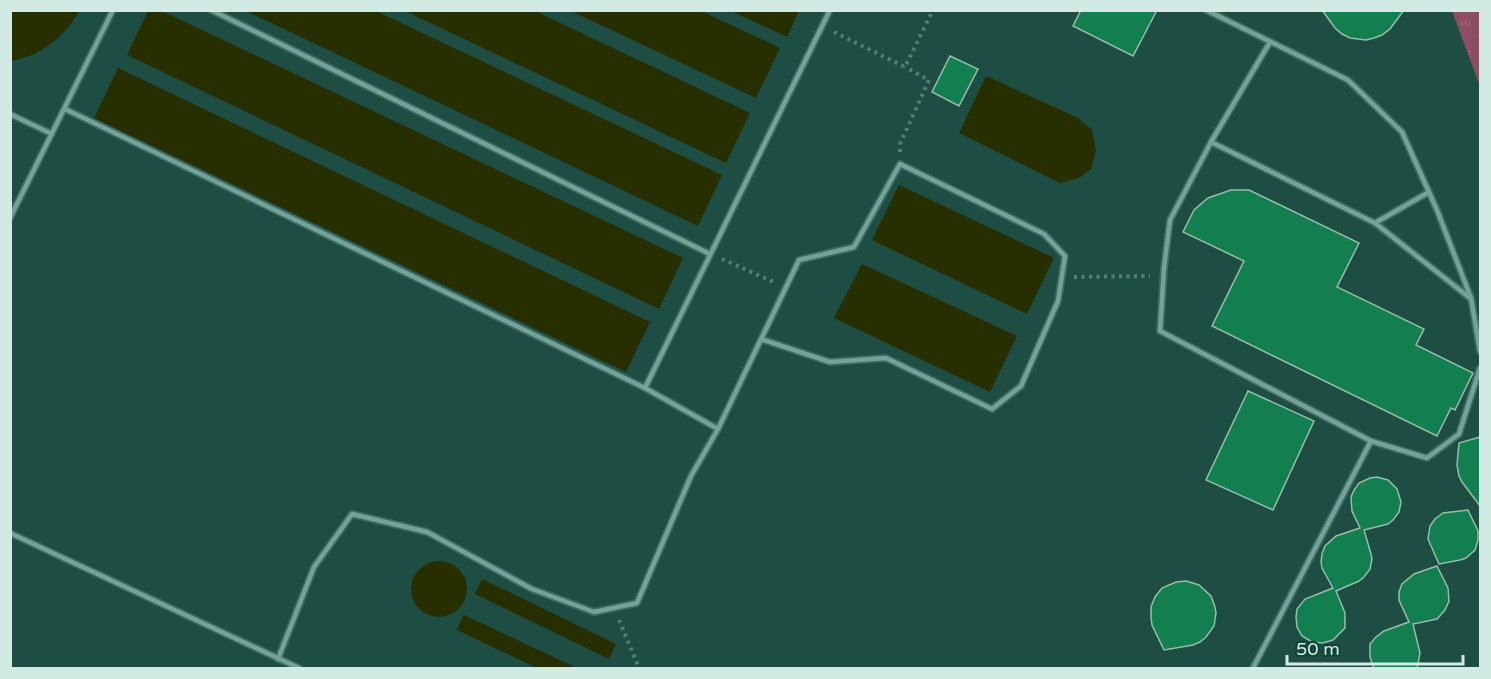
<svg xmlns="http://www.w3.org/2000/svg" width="1491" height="679" font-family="'Varela Round',sans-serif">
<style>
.grass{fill:url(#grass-tufts)}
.water{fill:#272e00}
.building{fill:#137e50;stroke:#97bea6;stroke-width:1.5}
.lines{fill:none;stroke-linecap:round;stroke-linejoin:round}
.service-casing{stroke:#3f6a62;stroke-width:8}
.path{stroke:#557d75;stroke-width:4;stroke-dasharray:3 4.5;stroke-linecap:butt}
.service{stroke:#73a398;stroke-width:4.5}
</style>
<defs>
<pattern id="grass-tufts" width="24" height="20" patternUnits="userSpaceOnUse" patternTransform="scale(1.5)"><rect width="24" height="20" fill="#8d4e64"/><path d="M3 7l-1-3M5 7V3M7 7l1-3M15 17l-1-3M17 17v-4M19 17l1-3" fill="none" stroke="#9c687a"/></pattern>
</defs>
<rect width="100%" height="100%" fill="#1e4d44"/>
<polygon class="grass" points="1452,11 1480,11 1480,86"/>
<g class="water">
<path d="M 11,10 L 79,10 L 79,11 C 65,37 40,56 11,61 Z"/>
<polygon points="148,11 162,11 683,258 659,309 127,55"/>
<polygon points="246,11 376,11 722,175 698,226"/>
<polygon points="405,11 535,11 750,113 726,163"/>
<polygon points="571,11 701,11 780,48 756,98"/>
<polygon points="731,11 799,11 787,37"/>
<polygon points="118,68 650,322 626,372 94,118"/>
<polygon points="986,76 1078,118 1092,130 1096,151 1091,169 1079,178 1060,183 959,133"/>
<polygon points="899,185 1054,258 1027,314 872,240"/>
<polygon points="862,264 1017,336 990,392 834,318"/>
<circle cx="439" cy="589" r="28"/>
<polygon points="482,579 616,644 609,659 475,594"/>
<polygon points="464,615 577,668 537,668 457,630"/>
</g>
<g class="building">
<polygon points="1081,10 1157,10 1133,56 1073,26"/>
<polygon points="1322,10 1404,10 1390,29 1382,35 1374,38 1366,40 1350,38 1342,34 1335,28"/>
<polygon points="950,56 978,69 959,106 932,92"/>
<polygon points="1231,190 1249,190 1359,243 1337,287 1424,329 1416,345 1473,373 1455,410 1451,408 1437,436 1212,326 1244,261 1183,232 1194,210 1208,198"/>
<polygon points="1248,391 1314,421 1273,510 1206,480"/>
<polygon points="1480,437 1480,506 1462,482 1459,476 1457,465 1459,443"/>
<polygon points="1377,477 1388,480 1397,489 1401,502 1399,512 1393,520 1388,524 1364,530 1371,554 1372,559 1370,569 1364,577 1359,581 1336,591 1345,613 1345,628 1333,640 1323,643 1312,642 1302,636 1297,627 1296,617 1297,609 1305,599 1333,588 1322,568 1321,562 1322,554 1325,546 1336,536 1360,528 1352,511 1351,497 1354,490 1359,483 1370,478"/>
<polygon points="1468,510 1478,531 1478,540 1475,550 1466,558 1460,560 1439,564 1428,539 1430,526 1435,519 1443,513"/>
<polygon points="1437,566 1448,588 1449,601 1445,610 1437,619 1413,624 1420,653 1417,669 1374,669 1370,657 1370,644 1376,637 1384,631 1409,622 1399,600 1399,592 1402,584 1414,574"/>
<polygon points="1186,581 1199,585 1211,596 1215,607 1216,613 1214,626 1206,637 1200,642 1193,645 1164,650 1152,625 1151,617 1151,607 1155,597 1162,588 1176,582"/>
</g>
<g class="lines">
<g class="service-casing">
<g id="service">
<polyline points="211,10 710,254"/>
<polyline points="1206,10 1348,80 1402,132 1437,210 1471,298 1480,351"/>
<polyline points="1270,42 1211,142 1170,220 1164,268 1160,331 1371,441"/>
<polyline points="65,109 645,388"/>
<polyline points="10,114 52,134"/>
<polyline points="1211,142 1375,223 1429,192"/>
<polyline points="10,218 113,10"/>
<polyline points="1375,223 1470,298"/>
<polyline points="718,429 645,388 830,10"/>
<polyline points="10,533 299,668"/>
<polyline points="278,659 314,567 352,514 427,532 532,589 594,612 637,603 691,476 718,429 799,260 854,247 900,164 1044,234 1065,256 1058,301 1021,386 992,409 886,358 830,362 761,339"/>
<polyline points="1253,668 1371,441 1427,458 1459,434 1480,368"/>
</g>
</g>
<g class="path">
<polyline points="834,32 905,67 933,10"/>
<polyline points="900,152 900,144 929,80 905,67"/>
<polyline points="722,259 776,283"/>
<polyline points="1074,277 1150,276"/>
<polyline points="619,620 639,668"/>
</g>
<use href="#service" class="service"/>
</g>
<rect width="1491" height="679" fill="none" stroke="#d2eae4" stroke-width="24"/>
<path d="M1287 655v9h176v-9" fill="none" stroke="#d2eae4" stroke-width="3"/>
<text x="1296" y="655" font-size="18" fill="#d2eae4" stroke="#11433a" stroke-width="4.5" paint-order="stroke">50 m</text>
</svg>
